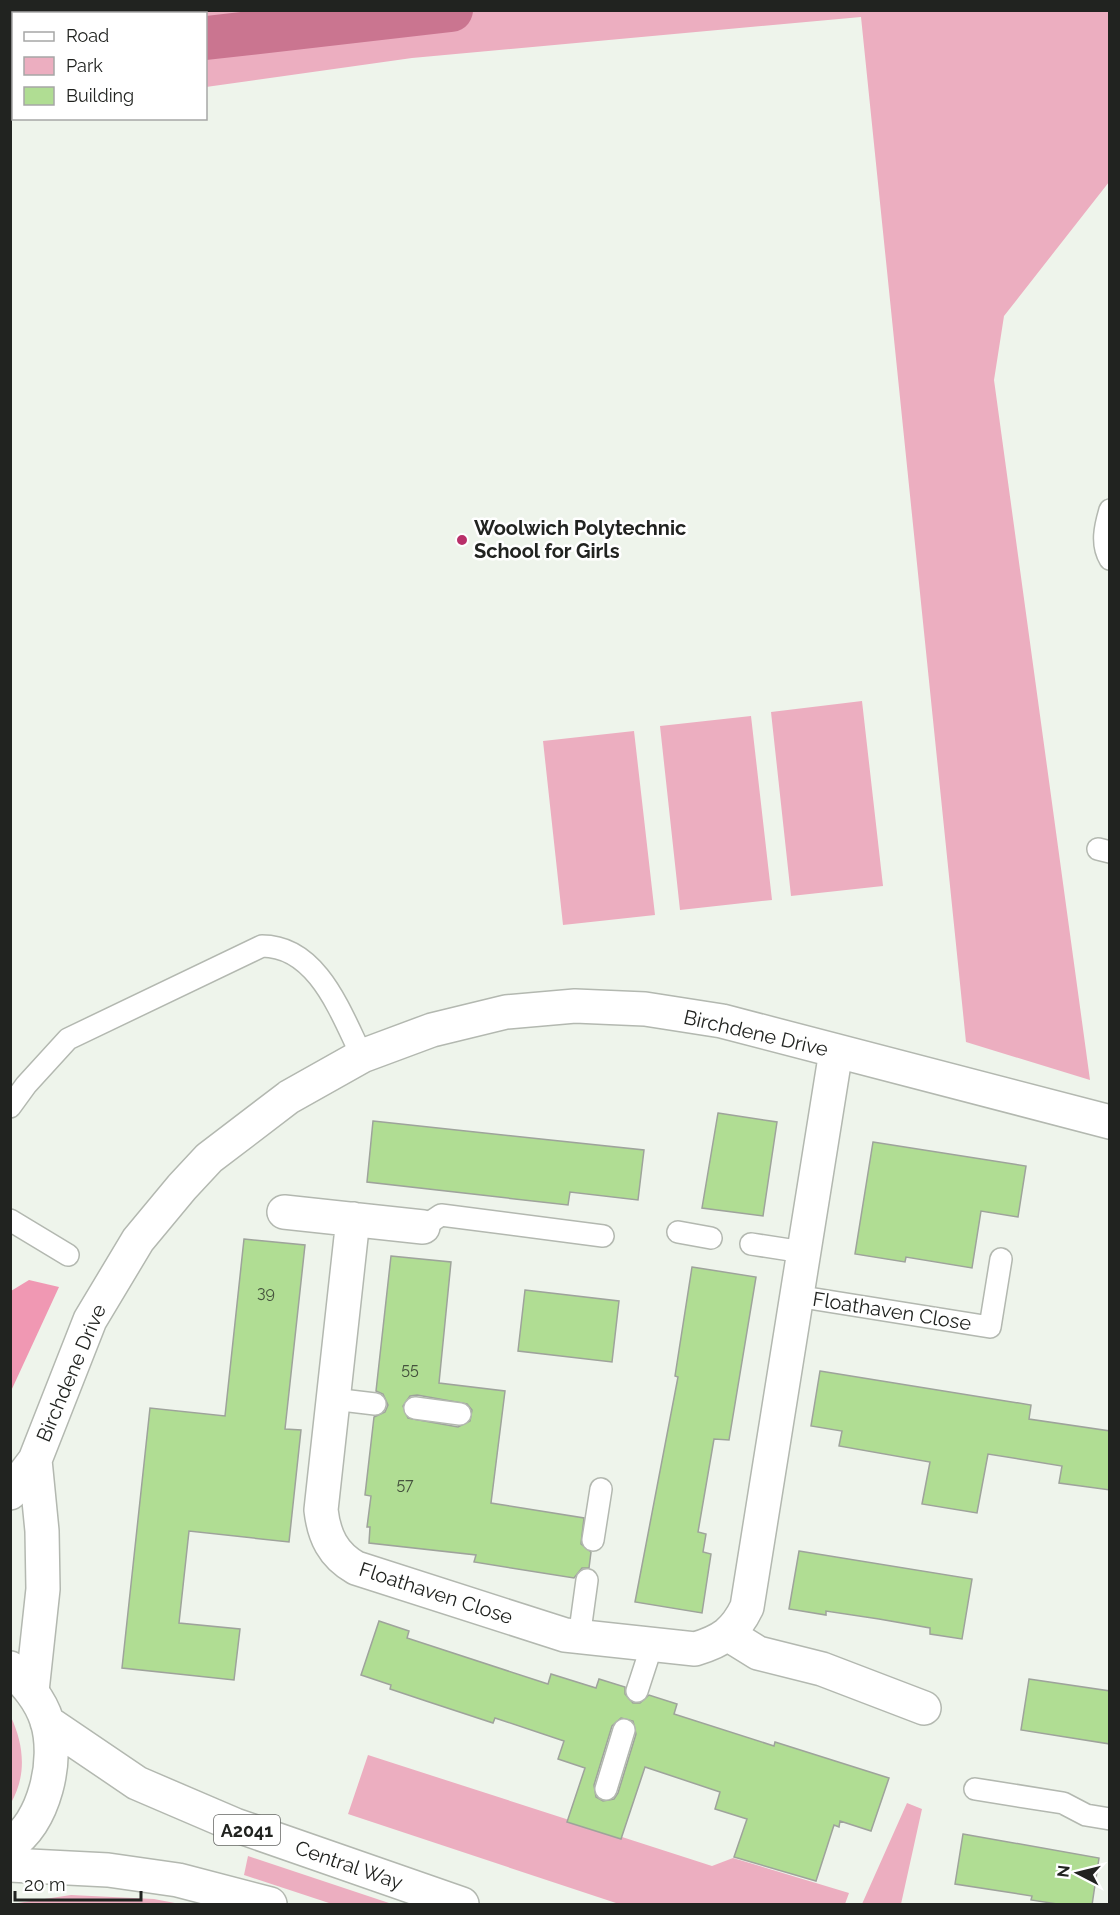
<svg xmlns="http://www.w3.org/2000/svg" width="1120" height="1915" font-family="Raleway,sans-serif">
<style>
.green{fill:#ecaec0}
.forest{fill:#f098b3}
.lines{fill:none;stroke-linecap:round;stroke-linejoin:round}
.canal{stroke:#ca7590;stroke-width:44}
.building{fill:#b0dd93;stroke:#9ea39b;stroke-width:1.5;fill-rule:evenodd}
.lane-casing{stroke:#b3b8b0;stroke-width:24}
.street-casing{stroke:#b3b8b0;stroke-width:36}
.primary-casing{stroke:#b3b8b0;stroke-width:36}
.lane{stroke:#fff;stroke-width:21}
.street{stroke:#fff;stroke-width:33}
.primary{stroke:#fff;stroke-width:33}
.poi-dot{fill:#b92f69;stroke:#fff;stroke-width:2}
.labels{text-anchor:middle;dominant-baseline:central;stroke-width:5;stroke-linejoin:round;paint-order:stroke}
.number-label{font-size:16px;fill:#45523d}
.shield{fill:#fff;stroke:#646563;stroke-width:1.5}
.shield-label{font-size:18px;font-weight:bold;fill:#212320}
.poi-label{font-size:20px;font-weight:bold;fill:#212320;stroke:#fff;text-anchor:start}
.street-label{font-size:20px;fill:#212320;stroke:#fff}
</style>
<rect width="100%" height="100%" fill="#eef4eb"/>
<path class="green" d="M 189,10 L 1109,11 L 1109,182 L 1004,316 L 994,380 L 1090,1080 L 966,1042 L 861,17 L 412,58 L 206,87 L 206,14 L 163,13 Z
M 862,701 L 883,886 L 791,896 L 771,712 Z
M 751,716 L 772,900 L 680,910 L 660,726 Z
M 634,731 L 655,915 L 563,925 L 543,741 Z
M 11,1717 C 24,1745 27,1775 11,1803 Z
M 368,1755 L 712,1866 L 733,1858 L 849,1893 L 845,1904 L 619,1904 L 348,1814 Z
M 907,1803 L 922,1809 L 901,1904 L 862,1904 Z
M 248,1856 L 392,1904 L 332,1904 L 244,1875 Z
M 71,1895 L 154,1899 L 180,1904 L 11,1904 Z"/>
<path class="forest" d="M 29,1280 L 59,1287 L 11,1391 L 11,1291 Z"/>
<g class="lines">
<path class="canal" d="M 206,38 L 451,10
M 10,59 L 14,59"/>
</g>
<path class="building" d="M 718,1113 L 777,1122 L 763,1216 L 702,1208 Z
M 373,1121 L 644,1150 L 638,1200 L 570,1192 L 568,1205 L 367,1182 Z
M 873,1142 L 1026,1166 L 1018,1217 L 981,1211 L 972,1268 L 906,1257 L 905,1262 L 855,1254 Z
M 244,1239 L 305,1245 L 285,1429 L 301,1430 L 289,1542 L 189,1531 L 179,1623 L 240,1629 L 234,1680 L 122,1668 L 150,1408 L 225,1416 Z
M 391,1256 L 451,1262 L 439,1383 L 505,1391 L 491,1503 L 584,1518 L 581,1544 L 591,1552 L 589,1568 L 582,1568 L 574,1578 L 474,1562 L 476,1555 L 369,1543 L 370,1527 L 367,1527 L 371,1496 L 365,1495 L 374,1417 L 385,1412 L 388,1405 L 383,1394 L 376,1391 ZM 417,1395 L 467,1404 L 472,1410 L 470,1421 L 458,1427 L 408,1418 L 403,1406 L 410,1396 Z
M 692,1267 L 756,1277 L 729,1440 L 714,1439 L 698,1532 L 706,1534 L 703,1552 L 711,1554 L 702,1613 L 635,1602 L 678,1377 L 675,1376 Z
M 525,1290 L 619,1301 L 612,1362 L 518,1351 Z
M 820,1371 L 1031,1405 L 1029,1419 L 1110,1431 L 1110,1490 L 1059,1483 L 1062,1466 L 988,1454 L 977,1513 L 922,1504 L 930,1462 L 839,1446 L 842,1431 L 811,1426 Z
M 799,1551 L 972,1579 L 962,1639 L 930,1634 L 930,1628 L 879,1619 L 826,1611 L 826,1615 L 789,1609 Z
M 379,1621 L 409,1631 L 407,1638 L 548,1684 L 551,1674 L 596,1688 L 599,1679 L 625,1687 L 625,1694 L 633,1703 L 640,1703 L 649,1695 L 677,1704 L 674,1714 L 774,1746 L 775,1742 L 889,1778 L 871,1831 L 840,1821 L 839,1827 L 834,1825 L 816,1881 L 734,1857 L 747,1819 L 715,1809 L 720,1792 L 645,1767 L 621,1839 L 567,1822 L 585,1768 L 558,1759 L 564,1741 L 495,1718 L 493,1723 L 426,1701 L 390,1689 L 391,1685 L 361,1675 ZM 621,1718 L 633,1721 L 636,1734 L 618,1793 L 614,1799 L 603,1801 L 596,1797 L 594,1785 L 612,1726 Z
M 1029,1679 L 1110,1691 L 1110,1744 L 1021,1730 Z
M 963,1834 L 1099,1858 L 1092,1905 L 1064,1905 L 1031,1900 L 1032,1896 L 955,1884 Z"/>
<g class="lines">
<g class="lane-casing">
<path id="lane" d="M 1110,510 C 1105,527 1101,544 1110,559
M 1098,849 L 1110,852
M 10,1107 L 26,1085 L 68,1039 L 262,946 C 318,946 341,1014 362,1056
M 10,1220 L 68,1255
M 423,1227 L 441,1215 L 603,1236
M 678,1232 L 711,1238
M 751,1244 L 803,1252
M 796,1296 L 990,1327 L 1001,1259
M 333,1399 L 375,1404
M 415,1408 L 460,1414
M 593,1540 L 601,1489
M 579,1638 L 587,1580
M 637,1691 L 652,1645
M 606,1789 L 624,1730
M 975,1789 L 1063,1803 L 1086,1815 L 1110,1819"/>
</g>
<g class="street-casing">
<path id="street" d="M 284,1212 L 423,1227
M 353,1219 L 321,1510 C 324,1536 333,1555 356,1568 L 565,1635 L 695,1649 C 722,1641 735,1632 747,1607 L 836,1051
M 10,1493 L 35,1460 L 90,1320 L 138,1240 L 182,1187 L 209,1158 L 289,1097 L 362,1056 L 432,1030 L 506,1012 L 575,1006 L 645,1009 L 722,1021 L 1110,1122
M 729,1635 L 758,1653 L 822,1669 L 924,1708
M 32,1691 L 43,1589 L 42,1531 L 35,1460"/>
</g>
<g class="primary-casing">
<path id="primary" d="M 10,1668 C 26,1684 40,1699 47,1721 C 59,1760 45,1821 10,1845
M 47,1722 L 137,1783 L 235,1825 L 462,1904
M 10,1865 L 108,1870 L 178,1880 L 270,1904"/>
</g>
<use href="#lane" class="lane"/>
<use href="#street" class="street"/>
<use href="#primary" class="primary"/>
</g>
<circle class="poi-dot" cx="462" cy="540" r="6"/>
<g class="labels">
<g class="number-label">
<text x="266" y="1292">39</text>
<text x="410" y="1369">55</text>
<text x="405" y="1484">57</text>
</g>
<rect class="shield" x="214" y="1815" width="66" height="30" rx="4.5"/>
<g class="shield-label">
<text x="247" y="1830">A2041</text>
</g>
<g class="poi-label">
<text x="474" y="528">Woolwich Polytechnic<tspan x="474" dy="23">School for Girls</tspan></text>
</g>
<g class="street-label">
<text transform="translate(756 1033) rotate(13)">Birchdene Drive</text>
<text transform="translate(892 1311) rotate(9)">Floathaven Close</text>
<text transform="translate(71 1373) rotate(-67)">Birchdene Drive</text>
<text transform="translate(436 1593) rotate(18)">Floathaven Close</text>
<text transform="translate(349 1865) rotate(19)">Central Way</text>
</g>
</g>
<rect width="1120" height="1915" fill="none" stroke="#212320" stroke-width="24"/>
<rect x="12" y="12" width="195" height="108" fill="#ffffff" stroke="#a6a7a6" stroke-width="1.5"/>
<rect x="24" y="32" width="30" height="9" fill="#ffffff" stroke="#a6a7a6" stroke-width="1.5"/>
<text x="66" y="42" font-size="18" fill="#212320">Road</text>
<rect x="24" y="57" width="30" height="18" fill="#ecaec0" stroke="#a6a7a6" stroke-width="1.5"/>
<text x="66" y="72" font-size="18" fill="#212320">Park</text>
<rect x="24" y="87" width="30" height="18" fill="#b0dd93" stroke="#a6a7a6" stroke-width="1.5"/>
<text x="66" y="102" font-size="18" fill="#212320">Building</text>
<g transform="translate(1078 1873) rotate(277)" stroke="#ffffff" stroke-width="4.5" paint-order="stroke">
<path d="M0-4.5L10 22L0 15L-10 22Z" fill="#212320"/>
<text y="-9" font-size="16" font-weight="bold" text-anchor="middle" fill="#212320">N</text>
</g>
<path d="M15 1891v9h126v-9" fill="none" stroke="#212320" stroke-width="3"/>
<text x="24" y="1891" font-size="18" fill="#212320" stroke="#ffffff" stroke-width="4.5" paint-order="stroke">20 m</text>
</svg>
